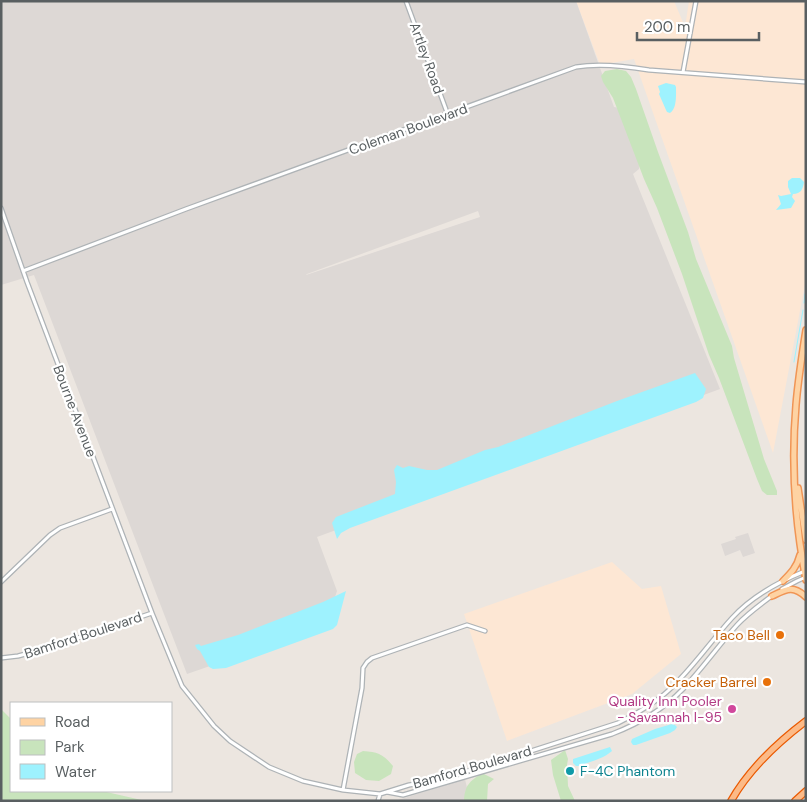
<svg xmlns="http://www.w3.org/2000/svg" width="807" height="802" font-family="'DM Sans',sans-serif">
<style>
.commercial{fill:#fde7d4}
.industrial{fill:#ddd8d5;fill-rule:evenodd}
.green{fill:#c8e4bc}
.water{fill:#9ef2fe}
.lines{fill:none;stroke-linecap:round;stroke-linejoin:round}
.stream{stroke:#9ef2fe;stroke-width:1}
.minor-casing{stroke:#aeb3b6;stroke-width:5.5}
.primary-casing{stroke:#f09555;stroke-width:8}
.motorway-casing{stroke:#ea5a02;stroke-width:8}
.minor{stroke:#fff;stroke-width:3}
.primary{stroke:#fed3a3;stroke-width:5}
.motorway{stroke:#fcba87;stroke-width:5.5}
.food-dot{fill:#e8710a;stroke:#fff;stroke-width:2}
.hotel-dot{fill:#d1479c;stroke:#fff;stroke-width:2}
.culture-dot{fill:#0f9aa8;stroke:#fff;stroke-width:2}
.labels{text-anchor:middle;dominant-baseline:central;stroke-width:4.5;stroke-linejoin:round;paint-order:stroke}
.street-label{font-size:14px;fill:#595f61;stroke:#fff}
.food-label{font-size:14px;fill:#c56008;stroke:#fff;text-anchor:end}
.hotel-label{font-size:14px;fill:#b23c85;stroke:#fff;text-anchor:end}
.culture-label{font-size:14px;fill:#0d838f;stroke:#fff;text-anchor:start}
</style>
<rect width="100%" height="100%" fill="#ece6e0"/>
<path class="commercial" d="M 576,1 L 674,1 L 685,27 L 689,1 L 806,1 L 806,279 L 773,453 L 634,59 L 600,65 Z
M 612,562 L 642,589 L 661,586 L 681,654 L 632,694 L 507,741 L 464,614 Z"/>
<path class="industrial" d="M 1,1 L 576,1 L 614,107 L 619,108 L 640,160 L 639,169 L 633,174 L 720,389 L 317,537 L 337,591 L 325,626 L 187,674 L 34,275 L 1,285 ZM 478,211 L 480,217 L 306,275 L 307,274 Z
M 748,533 L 755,553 L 743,557 L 740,550 L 725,556 L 721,544 L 736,539 L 735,537 Z
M 465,779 L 470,801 L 337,801 L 398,800 Z"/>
<path class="green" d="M 617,69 L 626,71 L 631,77 L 636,89 L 658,152 L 688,232 L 696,259 L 732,346 L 734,358 L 764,459 L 777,491 L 777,495 L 767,495 L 762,491 L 757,479 L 719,378 L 709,355 L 682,274 L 657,208 L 644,179 L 613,98 L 603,82 L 601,76 L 605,71 Z
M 1,709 L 11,719 L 11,791 L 102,791 L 146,801 L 1,801 Z
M 565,750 L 568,759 L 567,765 L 568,786 L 575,801 L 561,801 L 553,775 L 551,760 Z
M 363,751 C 378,752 383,754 393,766 L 391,774 L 379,781 L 366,780 L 355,773 L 354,762 L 357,754 Z
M 482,773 L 494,779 L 488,784 L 487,801 L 464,801 C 465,785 469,782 482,773 Z"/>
<path class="water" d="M 666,83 L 675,85 L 676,87 C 676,95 677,109 670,113 L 667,112 L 666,110 L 659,94 L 660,92 L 658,86 Z
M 792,178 L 800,178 L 804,182 C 803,189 801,194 793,194 L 792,197 L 795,201 L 791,208 L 776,210 L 781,204 L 778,195 L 781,196 L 791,194 L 788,187 L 788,181 Z
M 695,373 L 706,389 L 703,398 L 696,402 L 350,528 L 341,533 L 337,539 L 332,523 L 336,517 L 395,494 L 396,482 L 394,470 L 397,465 L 403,468 L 409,466 L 427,470 L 437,470 L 485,450 L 498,447 L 617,401 Z
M 346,591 L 337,625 L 333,629 L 226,668 L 213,669 L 209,667 L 200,651 L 197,649 L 195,645 L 199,644 L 201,646 L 238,635 L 323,602 Z
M 672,724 L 675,725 L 677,727 L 675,730 L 670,733 L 636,745 L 633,745 L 631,742 L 632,739 L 655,729 Z
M 610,747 L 612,751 C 603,759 589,762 579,766 L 576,766 L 573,763 L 573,759 Z"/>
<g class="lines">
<path class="stream" d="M 804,303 L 805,294
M 794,362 L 803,310"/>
<g class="minor-casing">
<path id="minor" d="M 406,1 L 448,115
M 683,72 L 696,1
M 1,208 L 27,282 L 152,613
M 23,271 L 186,209 L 576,67 C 600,63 625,66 649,70 L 806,82
M 1,582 L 50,535 L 60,528 L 112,509
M 782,589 L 797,581 L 806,577
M 1,658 L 18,656 L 48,648 L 152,613 L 182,686 L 214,726 L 230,741 L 269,767 L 303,781 L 343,790 L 380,794 L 409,785 L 434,781 L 481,767 L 618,723 C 636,714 654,704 669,690 C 692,669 710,642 732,618 C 751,597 778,582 805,571
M 343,790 L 362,688 L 363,668 L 367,662 L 372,658 L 467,625 L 485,631
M 387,792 L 403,795 L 612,734 C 638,724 663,710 683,689 C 702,669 718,646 737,625 C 747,614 761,604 773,595
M 378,801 L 380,794"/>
</g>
<g class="primary-casing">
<path id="primary" d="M 806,330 C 802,355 798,380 796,405 C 791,463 795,523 806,580
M 798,488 L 806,540
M 783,581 C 791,573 797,567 800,555
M 772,596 C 787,589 793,585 806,597"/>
</g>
<g class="motorway-casing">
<path id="motorway" d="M 731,801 C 749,769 777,743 806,721
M 795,801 L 806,791"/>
</g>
<use href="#minor" class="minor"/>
<use href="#primary" class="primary"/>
<use href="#motorway" class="motorway"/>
</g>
<g class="food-dot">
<circle cx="780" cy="635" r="5"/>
<circle cx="767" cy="682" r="5"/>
</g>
<circle class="hotel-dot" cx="732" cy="709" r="5"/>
<circle class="culture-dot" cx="570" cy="771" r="5"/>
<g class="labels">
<g class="street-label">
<text transform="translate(427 58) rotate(70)">Artley Road</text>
<text transform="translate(408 129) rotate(-20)">Coleman Boulevard</text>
<text transform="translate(75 411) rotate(69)">Bourne Avenue</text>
<text transform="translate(83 635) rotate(-18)">Bamford Boulevard</text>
<text transform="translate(472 767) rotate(-16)">Bamford Boulevard</text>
</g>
<g class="food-label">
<text x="770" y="635">Taco Bell</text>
<text x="757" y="682">Cracker Barrel</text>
</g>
<g class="hotel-label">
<text x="722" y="701">Quality Inn Pooler<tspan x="722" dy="16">- Savannah I-95</tspan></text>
</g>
<g class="culture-label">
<text x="580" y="771">F-4C Phantom</text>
</g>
</g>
<rect width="807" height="802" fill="none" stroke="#595f61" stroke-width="5"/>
<rect x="10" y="702" width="162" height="90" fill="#ffffff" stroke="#bdbfc0"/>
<rect x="20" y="718" width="25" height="8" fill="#fed3a3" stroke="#bdbfc0"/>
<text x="55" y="727" font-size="15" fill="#595f61">Road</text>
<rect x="20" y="740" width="25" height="15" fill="#c8e4bc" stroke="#bdbfc0"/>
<text x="55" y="752" font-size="15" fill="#595f61">Park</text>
<rect x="20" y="764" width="25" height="15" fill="#9ef2fe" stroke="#bdbfc0"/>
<text x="55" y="777" font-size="15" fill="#595f61">Water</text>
<path d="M637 32v8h122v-8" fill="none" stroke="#595f61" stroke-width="2.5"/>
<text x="644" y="32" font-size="15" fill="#595f61" stroke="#ffffff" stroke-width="4" paint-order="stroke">200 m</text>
</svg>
